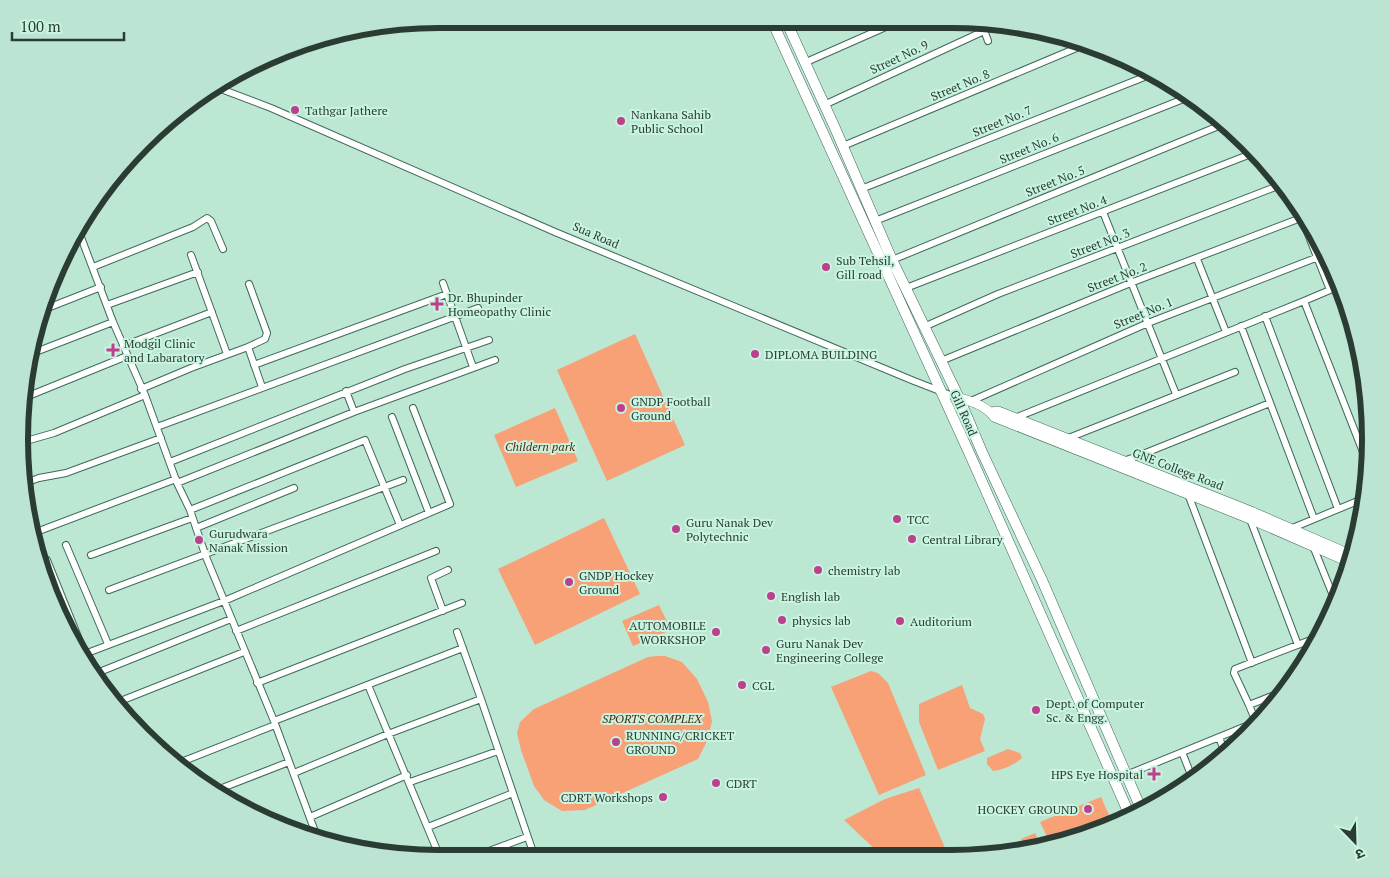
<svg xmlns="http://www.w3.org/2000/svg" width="1390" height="877" font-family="'PT Serif','Noto Sans Devanagari',serif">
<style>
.green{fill:#f8a076}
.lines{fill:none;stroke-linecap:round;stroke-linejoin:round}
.street-casing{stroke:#416958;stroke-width:8}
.secondary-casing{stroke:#416958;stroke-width:10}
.primary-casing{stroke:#416958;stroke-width:11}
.street{stroke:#fff;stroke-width:6}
.secondary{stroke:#fff;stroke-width:9}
.primary{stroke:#fff;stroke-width:10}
.poi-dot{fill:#bd408f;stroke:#c8f4e0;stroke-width:2}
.labels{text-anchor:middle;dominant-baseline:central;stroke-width:4;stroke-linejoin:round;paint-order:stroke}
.street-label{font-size:12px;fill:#2b3c34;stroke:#c8f4e0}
.poi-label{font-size:12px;fill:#2b3c34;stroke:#c8f4e0;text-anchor:start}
.park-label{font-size:12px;font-style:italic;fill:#552810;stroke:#c8f4e0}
.rim{fill:none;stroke:#2b3c34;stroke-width:6}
</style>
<rect width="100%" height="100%" fill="#bbe7d3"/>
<path class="green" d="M 635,334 L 685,445 L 607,481 L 557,370 Z
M 555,408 L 578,461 L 516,487 L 494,435 Z
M 604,518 L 640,594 L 535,645 L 498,569 Z
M 659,605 L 671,630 L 633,646 L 622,621 Z
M 657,656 L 665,656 L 682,662 L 697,679 L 708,702 L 712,721 L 708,739 L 698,759 L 585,810 L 562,811 L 544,800 L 534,786 L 521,750 L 517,733 L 520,722 L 534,709 L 648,657 Z
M 871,671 L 878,673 L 888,683 L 926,775 L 879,795 L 831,687 Z
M 962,685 L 970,708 L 983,714 L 985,719 L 980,739 L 985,751 L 938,770 L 919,722 L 919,704 Z
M 1008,749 L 1020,753 L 1022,758 C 1014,765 1003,770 993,771 L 987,764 L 987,758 Z
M 919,788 L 949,857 L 883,857 L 844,820 L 885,799 Z
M 1101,797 L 1113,824 L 1086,836 L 1050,843 L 1040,822 Z
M 1035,833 L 1041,845 L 1025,848 L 1021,839 Z"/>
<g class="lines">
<g class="street-casing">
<path id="street" d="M 981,22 L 988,41
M 804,63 L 897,22
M 213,86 L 271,108 L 555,232 L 914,381 L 958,398
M 824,105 L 984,31
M 843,146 L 1086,44
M 861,189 L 1152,74
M 1295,201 L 1330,290 L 1304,301 L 1370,470
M 1103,212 L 1176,394
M 875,221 L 1191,96
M 79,232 L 113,322 L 145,395 L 177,483 L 190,510 L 206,557 L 274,721 L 317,837
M 191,255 L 227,354
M 1197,259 L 1226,332
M 892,260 L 1226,123
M 93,267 L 193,227 L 207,218 L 211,221 L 223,249
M 443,283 L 473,367
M 906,288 L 1256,152
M 1330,290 L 1341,286
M 107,305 L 198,272
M 40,311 L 101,287
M 1265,316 L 1338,509
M 926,326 L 998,294 L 1283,184
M 1241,326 L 1314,519
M 123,346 L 212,312
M 248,347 L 265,339 L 267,333 L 249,284
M 33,353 L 113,322
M 941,361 L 1133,282 L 1306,216
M 254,365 L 447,294
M 141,389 L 191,368 L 248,347 L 262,387
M 346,391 L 354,412
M 26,397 L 127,356
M 971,401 L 1148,323 L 1326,254
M 392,417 L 429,513
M 1015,418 L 1304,301
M 157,427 L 478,308
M 1066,439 L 1235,372
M 19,443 L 54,433 L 145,395
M 1123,461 L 1138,456 L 1270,403
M 170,462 L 405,369 L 489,340
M 25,483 L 39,478 L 66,473 L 161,438
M 177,483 L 354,412 L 495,360
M 1188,494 L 1252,663
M 190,510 L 365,440 L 400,525
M 1250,519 L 1298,645
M 196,528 L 294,488
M 1290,529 L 1365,498
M 31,534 L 176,479
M 66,545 L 108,644
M 1313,546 L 1336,603
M 91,555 L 192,518
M 47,560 L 85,654
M 109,590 L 403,480
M 443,611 L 431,578 L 448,570
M 236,631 L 436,551
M 82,655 L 224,601 L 450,504 L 413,408
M 92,675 L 231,619
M 257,683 L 462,603
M 368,685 L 439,855
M 481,699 L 534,855
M 118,702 L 244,652
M 1249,705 L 1234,673 L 1235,669 L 1321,636
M 274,721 L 463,648
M 1256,722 L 1249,705 L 1287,690
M 1219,737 L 1226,756
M 1182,752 L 1193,780
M 176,764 L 275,725
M 294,773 L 388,734 L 481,699 L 457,632
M 1126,775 L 1256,722 L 1257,723
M 410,782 L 498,751
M 217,790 L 289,762
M 310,817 L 407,775
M 428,827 L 513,793
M 478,855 L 527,837"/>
</g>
<g class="secondary-casing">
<path id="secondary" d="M 959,398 C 972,401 987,407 994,417 L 1250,519 L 1351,563
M 991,412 L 998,411 L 1253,512 L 1354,556"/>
</g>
<g class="primary-casing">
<path id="primary" d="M 772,21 L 971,457 L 1130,816
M 786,21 L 835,128 L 892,260 L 959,398 L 982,452 L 1042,580 L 1142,811"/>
</g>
<use href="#street" class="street"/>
<use href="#secondary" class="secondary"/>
<use href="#primary" class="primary"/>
</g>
<g class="poi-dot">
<circle cx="295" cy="110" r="5"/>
<circle cx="621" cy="121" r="5"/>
<circle cx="826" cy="267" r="5"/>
<path d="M434.5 296.5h5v5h5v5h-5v5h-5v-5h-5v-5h5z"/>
<path d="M110.5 342.5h5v5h5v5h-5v5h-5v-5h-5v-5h5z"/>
<circle cx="755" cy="354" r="5"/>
<circle cx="621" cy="408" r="5"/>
<circle cx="897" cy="519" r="5"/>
<circle cx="676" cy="529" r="5"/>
<circle cx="912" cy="539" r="5"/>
<circle cx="199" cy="540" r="5"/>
<circle cx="818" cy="570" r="5"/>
<circle cx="569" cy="582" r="5"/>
<circle cx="771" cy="596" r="5"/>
<circle cx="782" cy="620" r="5"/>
<circle cx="900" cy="621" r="5"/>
<circle cx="716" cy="632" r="5"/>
<circle cx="766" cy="650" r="5"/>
<circle cx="742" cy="685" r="5"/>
<circle cx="1036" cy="710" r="5"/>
<circle cx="616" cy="742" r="5"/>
<path d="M1151.5 766.5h5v5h5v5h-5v5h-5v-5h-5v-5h5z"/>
<circle cx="716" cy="783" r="5"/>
<circle cx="663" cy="797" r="5"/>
<circle cx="1088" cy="809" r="5"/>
</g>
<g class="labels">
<g class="street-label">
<text transform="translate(899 57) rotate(-25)">Street No. 9</text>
<text transform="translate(960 85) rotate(-23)">Street No. 8</text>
<text transform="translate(1002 121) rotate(-22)">Street No. 7</text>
<text transform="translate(1029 148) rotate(-22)">Street No. 6</text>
<text transform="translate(1055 181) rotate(-22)">Street No. 5</text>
<text transform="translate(1077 210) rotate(-21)">Street No. 4</text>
<text transform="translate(596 235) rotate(23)">Sua Road</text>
<text transform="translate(1100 243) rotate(-21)">Street No. 3</text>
<text transform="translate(1117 277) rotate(-21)">Street No. 2</text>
<text transform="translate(1143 313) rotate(-23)">Street No. 1</text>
<text transform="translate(964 413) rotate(66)">Gill Road</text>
<text transform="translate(1178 469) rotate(21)">GNE College Road</text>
</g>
<g class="poi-label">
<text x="305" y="110">Tathgar Jathere</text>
<text x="631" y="114">Nankana Sahib<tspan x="631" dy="14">Public School</tspan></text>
<text x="836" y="260">Sub Tehsil,<tspan x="836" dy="14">Gill road</tspan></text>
<text x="448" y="297">Dr. Bhupinder<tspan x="448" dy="14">Homeopathy Clinic</tspan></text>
<text x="124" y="343">Modgil Clinic<tspan x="124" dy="14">and Labaratory</tspan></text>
<text x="765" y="354">DIPLOMA BUILDING</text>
<text x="631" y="401">GNDP Football<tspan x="631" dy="14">Ground</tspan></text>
<text x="907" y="519">TCC</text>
<text x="686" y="522">Guru Nanak Dev<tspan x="686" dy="14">Polytechnic</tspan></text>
<text x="209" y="533">Gurudwara<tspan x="209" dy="14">Nanak Mission</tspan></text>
<text x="922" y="539">Central Library</text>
<text x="828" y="570">chemistry lab</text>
<text x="579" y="575">GNDP Hockey<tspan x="579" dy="14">Ground</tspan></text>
<text x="781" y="596">English lab</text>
<text x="792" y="620">physics lab</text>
<text x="910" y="621">Auditorium</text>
<text x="706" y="625" text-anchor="end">AUTOMOBILE<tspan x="706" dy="14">WORKSHOP</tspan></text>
<text x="776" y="643">Guru Nanak Dev<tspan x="776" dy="14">Engineering College</tspan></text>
<text x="752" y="685">CGL</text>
<text x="1046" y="703">Dept. of Computer<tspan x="1046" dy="14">Sc. &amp; Engg.</tspan></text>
<text x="626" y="735">RUNNING/CRICKET<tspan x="626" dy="14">GROUND</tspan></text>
<text x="1143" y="774" text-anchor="end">HPS Eye Hospital</text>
<text x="726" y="783">CDRT</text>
<text x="653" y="797" text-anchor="end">CDRT Workshops</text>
<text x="1078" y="809" text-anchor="end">HOCKEY GROUND</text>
</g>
<g class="park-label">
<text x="540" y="446">Childern park</text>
<text x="652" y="718">SPORTS COMPLEX</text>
</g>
</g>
<path d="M0 0H1390V877H0ZM439 28H951A411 411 0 0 1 1362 439V439A411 411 0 0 1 951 850H439A411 411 0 0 1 28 439V439A411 411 0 0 1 439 28Z" fill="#bbe5d2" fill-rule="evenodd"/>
<path class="rim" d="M439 28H951A411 411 0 0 1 1362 439V439A411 411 0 0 1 951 850H439A411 411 0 0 1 28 439V439A411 411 0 0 1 439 28Z"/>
<g transform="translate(1355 842) rotate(157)" stroke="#c8f4e0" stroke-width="4" paint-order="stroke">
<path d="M0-4L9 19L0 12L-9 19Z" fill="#2b3c34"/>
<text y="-8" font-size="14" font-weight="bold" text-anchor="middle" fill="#2b3c34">उ</text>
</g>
<path d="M12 32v8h112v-8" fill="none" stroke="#2b3c34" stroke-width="2.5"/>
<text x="20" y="32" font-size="15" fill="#2b3c34" stroke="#c8f4e0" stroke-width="4" paint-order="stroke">100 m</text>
</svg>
